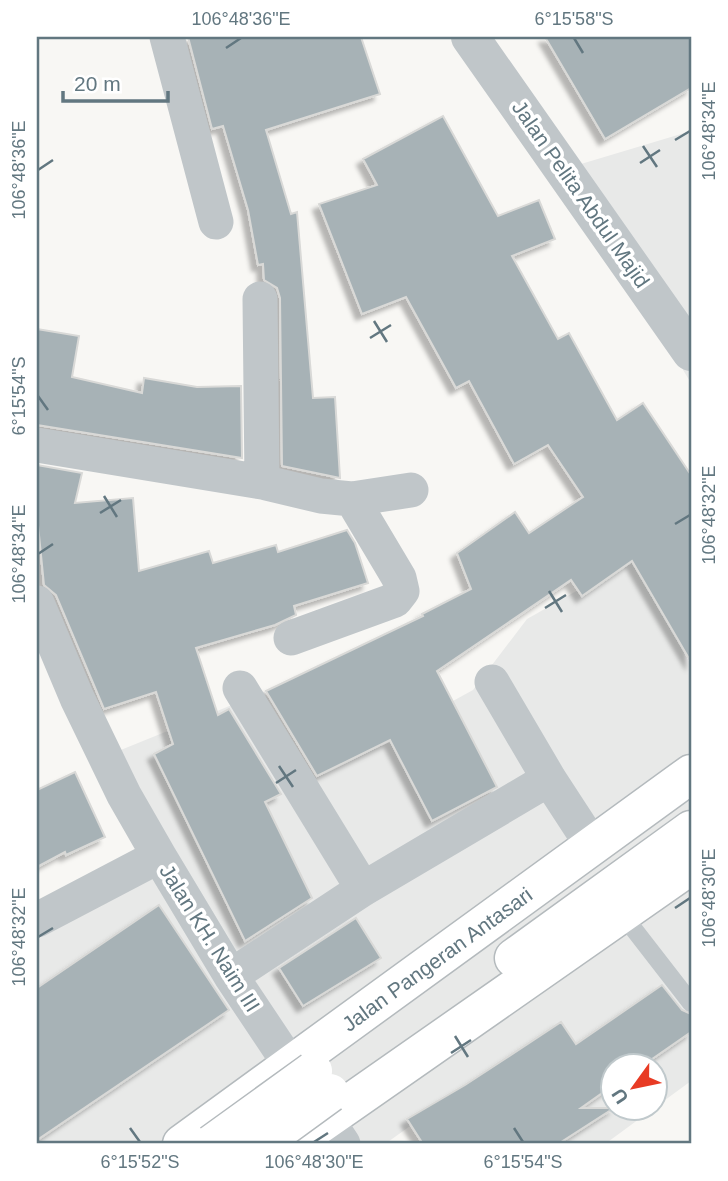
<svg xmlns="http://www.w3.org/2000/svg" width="728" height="1181" font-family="Helvetica,sans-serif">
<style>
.built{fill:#e8e9e8;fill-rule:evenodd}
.building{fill:#a7b2b6;stroke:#d9d9d7;stroke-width:2;filter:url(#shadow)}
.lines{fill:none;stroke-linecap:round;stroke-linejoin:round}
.primary-casing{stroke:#b4babd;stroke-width:41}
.service{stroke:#c0c6c9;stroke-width:18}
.minor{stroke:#c0c6c9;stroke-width:35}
.tertiary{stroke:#c0c6c9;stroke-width:38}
.primary{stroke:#fff;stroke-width:38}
.primary-bridge-casing{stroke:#b4babd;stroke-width:41;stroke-linecap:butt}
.primary-bridge{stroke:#fff;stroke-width:38}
.ticks{fill:none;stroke:#627780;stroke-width:2.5}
.labels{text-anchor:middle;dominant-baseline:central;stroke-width:7;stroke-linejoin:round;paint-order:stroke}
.street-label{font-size:21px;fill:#627780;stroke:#fff}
.neatline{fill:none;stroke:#627780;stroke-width:2.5}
.ticks-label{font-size:18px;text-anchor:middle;fill:#627780}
</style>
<defs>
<filter id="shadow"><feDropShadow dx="-6" dy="6" stdDeviation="2" flood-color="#0004"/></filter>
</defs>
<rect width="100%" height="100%" fill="#f8f7f4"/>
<path class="built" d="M 691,131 L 691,383 L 561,170 Z
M 691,526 L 691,1081 L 605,1144 L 560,1144 L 501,1061 L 385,1144 L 37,1144 L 37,931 L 151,873 L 96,760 L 264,692 L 309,780 L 473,690 L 527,619 ZM 612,1066 L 654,1066 L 654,1108 L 612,1108 Z"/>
<path class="building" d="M 188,37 L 361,37 L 380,94 L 266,130 L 291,214 L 297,212 L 313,398 L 335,397 L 340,478 L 282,466 L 280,298 L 277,288 L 264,280 L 263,264 L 258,265 L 248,210 L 223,126 L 212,129 Z
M 545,37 L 691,37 L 691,88 L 605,139 Z
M 443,116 L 498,216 L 539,200 L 555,239 L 512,256 L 558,339 L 569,333 L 617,420 L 643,403 L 691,475 L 691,662 L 632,561 L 582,596 L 571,580 L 437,671 L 497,787 L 432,821 L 390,740 L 317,776 L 266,691 L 423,616 L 422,614 L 471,589 L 457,553 L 515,512 L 529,533 L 583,497 L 548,445 L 514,464 L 469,381 L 456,388 L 406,297 L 362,314 L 319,204 L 377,185 L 363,159 Z
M 37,329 L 79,336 L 72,377 L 142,393 L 144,378 L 197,387 L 241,386 L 242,458 L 37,425 Z
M 37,465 L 82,473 L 75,503 L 133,498 L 139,571 L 209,551 L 213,563 L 276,545 L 278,552 L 347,530 L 355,543 L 368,583 L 294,606 L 296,615 L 275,625 L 196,648 L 218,715 L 229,709 L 281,794 L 265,802 L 312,898 L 245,941 L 154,754 L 173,744 L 156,692 L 104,709 L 56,595 L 44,585 L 37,515 Z
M 75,772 L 105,837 L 66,855 L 65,852 L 37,867 L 37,790 Z
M 159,905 L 229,1010 L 37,1140 L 37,988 Z
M 356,918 L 381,958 L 303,1006 L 279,968 Z
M 662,985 L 682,1010 L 691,1014 L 691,1032 L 642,1066 L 612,1066 L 612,1086 L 581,1108 L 614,1108 L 558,1144 L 423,1144 L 407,1119 L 465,1085 L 561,1022 L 576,1044 Z"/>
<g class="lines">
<g class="primary-casing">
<g id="primary">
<path d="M 514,958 L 691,830"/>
<path d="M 300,1138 L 691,865"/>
<path id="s1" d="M 182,1144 L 691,774"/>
</g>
</g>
<path class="service" d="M 622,914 L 691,1003"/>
<path class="minor" d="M 167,37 L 216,222
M 260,299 L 262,482
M 37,445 L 262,482 L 321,496 L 352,499 L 411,490
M 37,603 L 77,698 L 124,795 L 159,856 L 231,976 L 343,1144
M 291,638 L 395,600 L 402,591 L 399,578 L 352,499
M 492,682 L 549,779 L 592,845
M 240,688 L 363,889
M 37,920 L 159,856
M 231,976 L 363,889 L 549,779"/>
<path class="tertiary" d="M 470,37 L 691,352"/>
<use href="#primary" class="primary"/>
<g class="primary-bridge-casing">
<path id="primary-bridge" d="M 212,1144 L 313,1071
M 260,1144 L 330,1093"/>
</g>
<use href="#primary-bridge" class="primary-bridge"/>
</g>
<path class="ticks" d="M 574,38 L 583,53M 226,48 L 241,38M 675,140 L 690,131M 643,146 L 657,167M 640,163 L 660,150M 38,170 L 53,160M 374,321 L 387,342M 370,338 L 391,325M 38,396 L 48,410M 104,496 L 117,517M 100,513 L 121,500M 675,524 L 690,515M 38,554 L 53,544M 549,591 L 562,612M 545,608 L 566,595M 279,766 L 293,787M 276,783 L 296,770M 675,908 L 690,898M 38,937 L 53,928M 455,1036 L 468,1057M 451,1053 L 471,1040M 130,1128 L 140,1142M 514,1128 L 523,1142M 314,1142 L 328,1133"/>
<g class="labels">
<g class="street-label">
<text transform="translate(581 194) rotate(55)">Jalan Pelita Abdul Majid</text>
<text transform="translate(210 938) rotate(58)">Jalan KH. Naim III</text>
<text stroke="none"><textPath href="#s1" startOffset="315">Jalan Pangeran Antasari</textPath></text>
</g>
</g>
<rect width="728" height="1181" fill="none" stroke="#ffffff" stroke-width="77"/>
<g transform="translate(634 1087) rotate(237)"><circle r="33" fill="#ffffff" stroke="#c0c9cc" stroke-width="2"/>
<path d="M0-5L12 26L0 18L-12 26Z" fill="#e83b24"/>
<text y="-10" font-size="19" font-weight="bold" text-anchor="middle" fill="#627780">U</text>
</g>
<path d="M63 91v10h105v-10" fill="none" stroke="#627780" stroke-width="3.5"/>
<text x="74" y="91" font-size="21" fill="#627780" stroke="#ffffff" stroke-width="5" paint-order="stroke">20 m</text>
<rect x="38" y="38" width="652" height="1104" class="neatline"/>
<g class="ticks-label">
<text x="241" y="25">106°48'36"E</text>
<text x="574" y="25">6°15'58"S</text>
<text transform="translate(709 131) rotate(-90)" y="6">106°48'34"E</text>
<text transform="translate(19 170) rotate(-90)" y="6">106°48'36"E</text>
<text transform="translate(19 396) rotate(-90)" y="6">6°15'54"S</text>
<text transform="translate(709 515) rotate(-90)" y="6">106°48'32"E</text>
<text transform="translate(19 554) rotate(-90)" y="6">106°48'34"E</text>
<text transform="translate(709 898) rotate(-90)" y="6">106°48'30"E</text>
<text transform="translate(19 937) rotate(-90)" y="6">106°48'32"E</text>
<text x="140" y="1168">6°15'52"S</text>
<text x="314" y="1168">106°48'30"E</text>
<text x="523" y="1168">6°15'54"S</text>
</g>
</svg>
